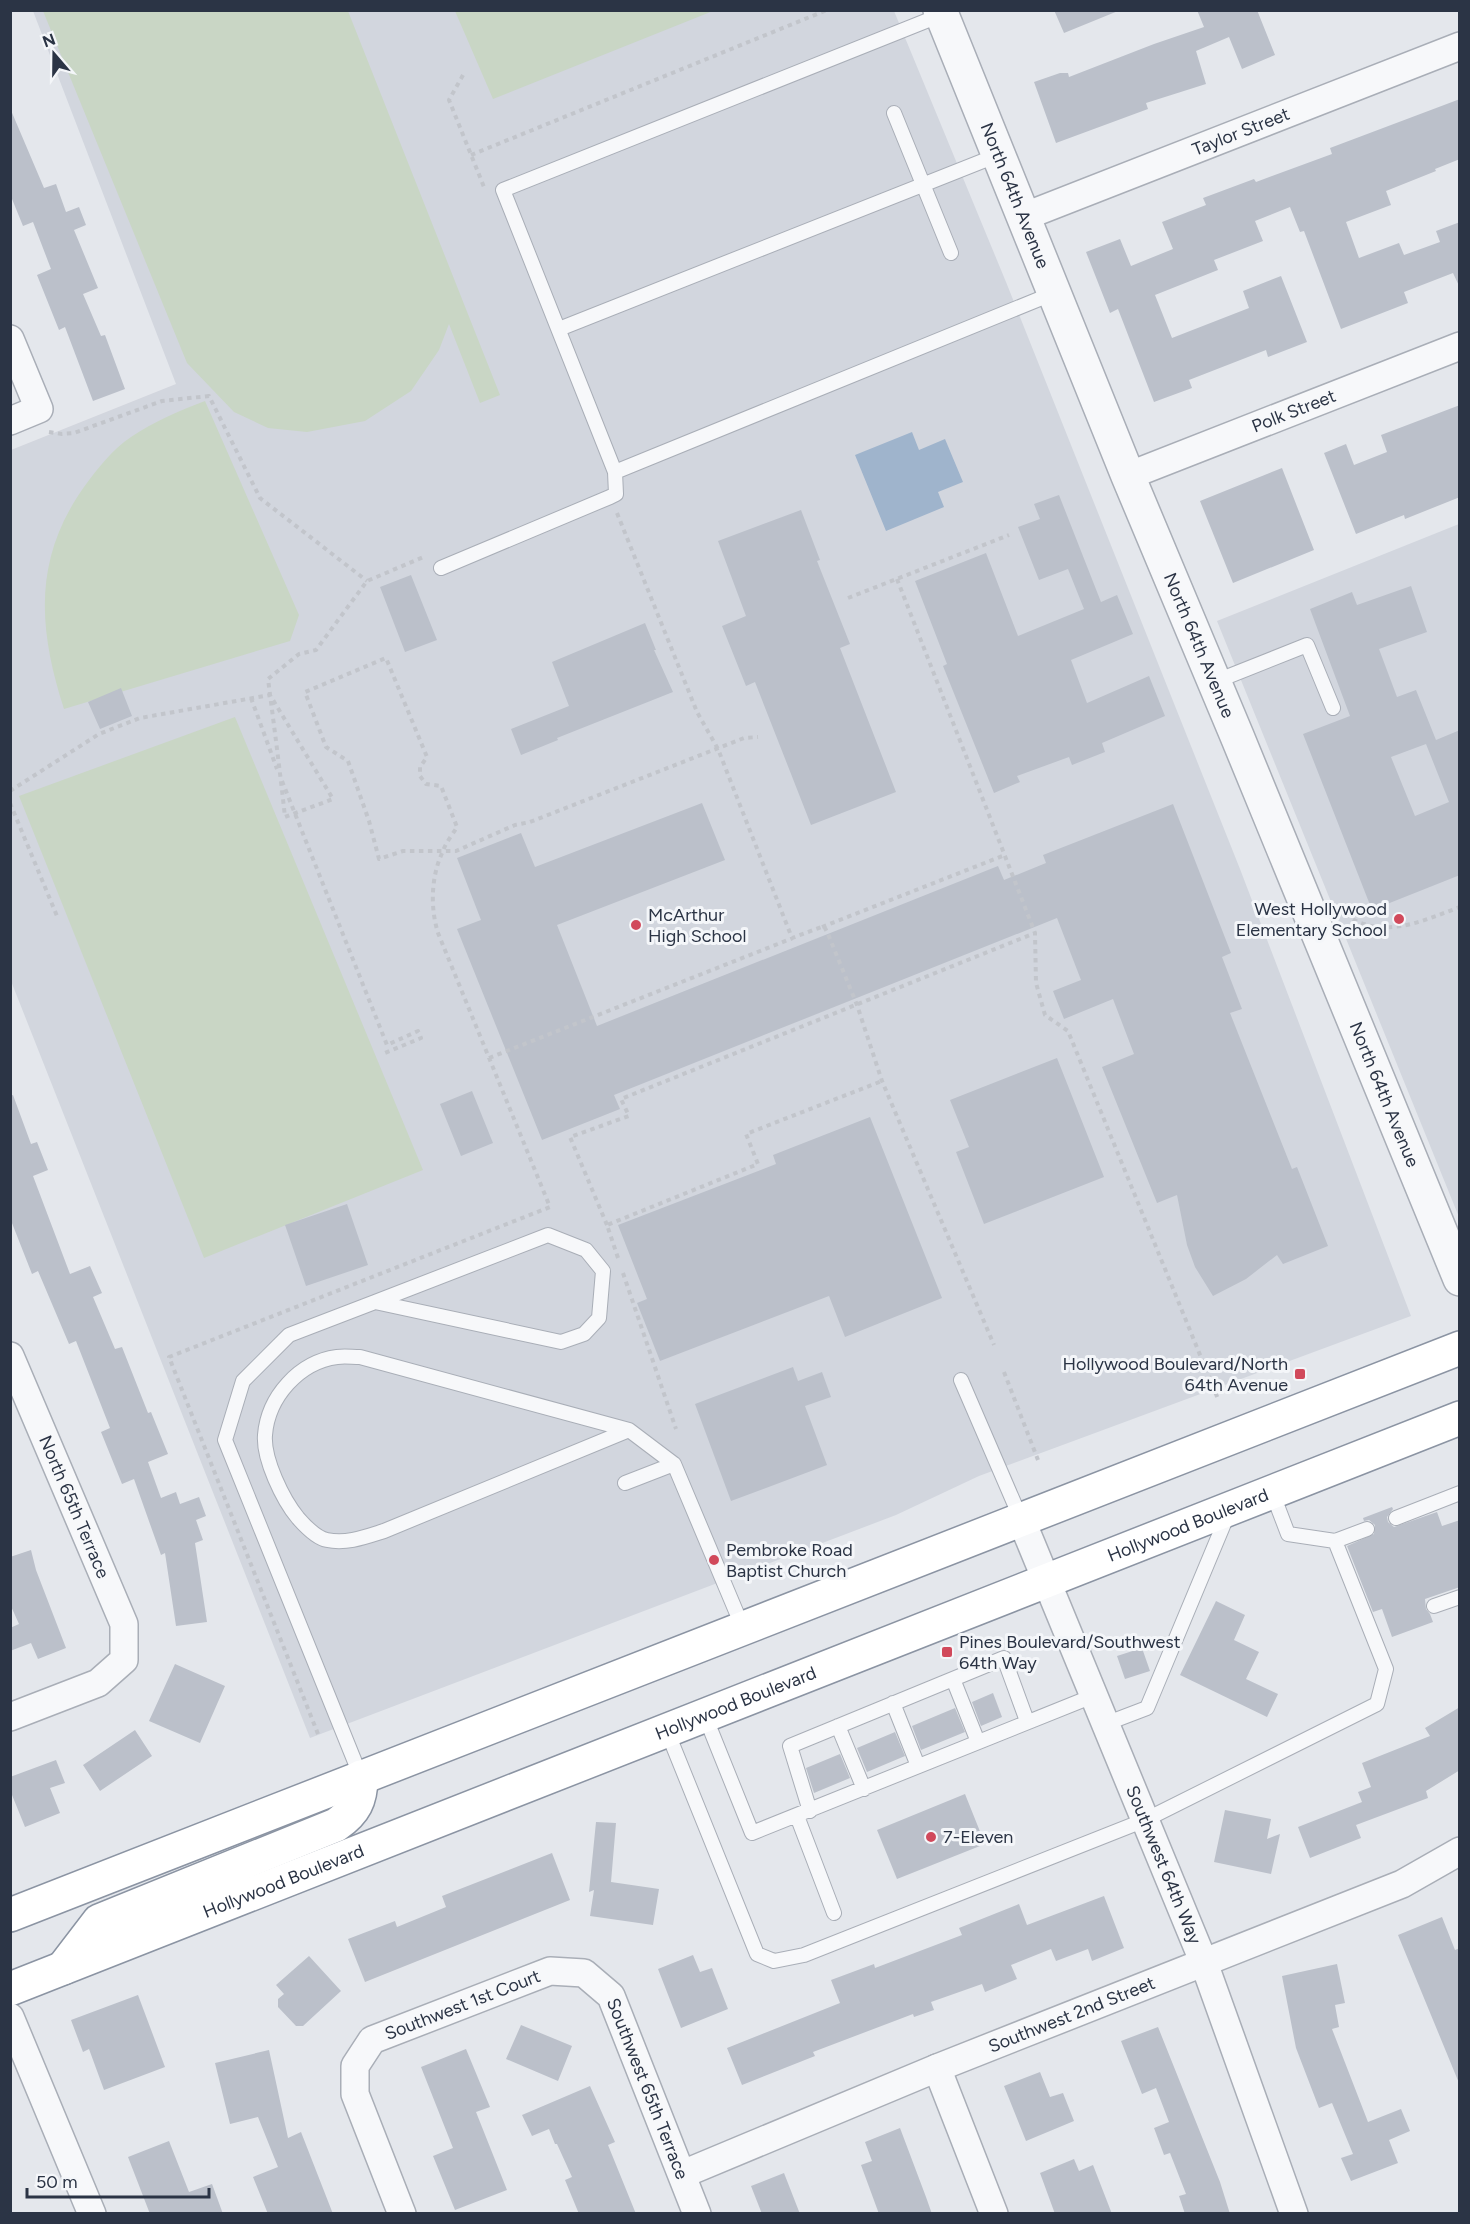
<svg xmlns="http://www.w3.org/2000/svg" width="1470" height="2224" font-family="Figtree,sans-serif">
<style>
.built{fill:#d2d6de}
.green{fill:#c9d6c5}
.water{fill:#9fb4cc}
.building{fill:#bbc0ca;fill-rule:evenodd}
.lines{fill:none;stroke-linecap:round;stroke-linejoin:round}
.service-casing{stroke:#a9aeb7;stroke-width:16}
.minor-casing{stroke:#a9aeb7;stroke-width:30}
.tertiary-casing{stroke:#a9aeb7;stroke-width:36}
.trunk-casing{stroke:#8b94a3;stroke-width:36}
.path{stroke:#c2c5cb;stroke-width:4;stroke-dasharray:4.5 4.5;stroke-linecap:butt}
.service{stroke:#f7f8fa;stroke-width:14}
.minor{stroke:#f7f8fa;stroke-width:27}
.tertiary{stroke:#f7f8fa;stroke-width:33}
.trunk{stroke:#fff;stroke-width:33}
.poi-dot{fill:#d1495b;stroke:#f4f6f9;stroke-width:2}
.labels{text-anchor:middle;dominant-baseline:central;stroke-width:6;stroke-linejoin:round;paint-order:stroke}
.street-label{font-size:18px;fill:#2b3445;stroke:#f4f6f9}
.poi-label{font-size:18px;fill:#2b3445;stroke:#f4f6f9;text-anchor:start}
</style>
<rect width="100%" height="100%" fill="#e4e7ec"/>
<path class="built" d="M 33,11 L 894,11 L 1006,282 L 1240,869 L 1411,1316 L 979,1476 L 896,1515 L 310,1738 L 11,981 L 11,450 L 176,384 Z
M 1459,524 L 1459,1217 L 1217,621 Z"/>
<path class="green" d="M 43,11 L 348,11 L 500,395 L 480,403 L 449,324 L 439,350 L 411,391 L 365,421 L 307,432 L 268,428 L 234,412 L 187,363 Z
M 455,11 L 713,11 L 493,99 Z
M 205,401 L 299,615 L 290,641 L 64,709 C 38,628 33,559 84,487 C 97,469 113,449 131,437 C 155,421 179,411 205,401 Z
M 235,717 L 423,1170 L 204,1258 L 19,796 Z"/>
<path class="water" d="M 912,432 L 919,450 L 945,439 L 963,482 L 938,492 L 944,507 L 886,531 L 855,455 Z"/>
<path class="building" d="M 1054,10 L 1118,10 L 1118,11 L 1064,33 Z
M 1197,10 L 1257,10 L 1275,55 L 1242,69 L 1229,37 L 1196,51 L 1206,84 L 1146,103 L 1148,109 L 1056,143 L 1034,82 L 1060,73 L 1068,73 L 1069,77 L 1154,44 L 1204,27 Z
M 1460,99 L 1460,159 L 1435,169 L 1436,171 L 1386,191 L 1391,205 L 1346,222 L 1359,258 L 1399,243 L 1404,255 L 1440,242 L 1436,231 L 1460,222 L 1460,288 L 1453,273 L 1404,292 L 1408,303 L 1341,329 L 1304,231 L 1300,232 L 1290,207 L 1255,221 L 1263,241 L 1214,260 L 1218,270 L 1155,295 L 1172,338 L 1249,308 L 1243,291 L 1281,276 L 1307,342 L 1268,357 L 1266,350 L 1189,380 L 1192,388 L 1154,402 L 1118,309 L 1110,313 L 1086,252 L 1120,239 L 1131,266 L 1173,249 L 1162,222 L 1206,205 L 1203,198 L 1254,179 L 1256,182 L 1332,154 L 1330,148 Z
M 10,108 L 44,188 L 56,184 L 66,212 L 79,207 L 86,225 L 74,230 L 98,288 L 83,294 L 101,336 L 105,335 L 125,389 L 93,401 L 65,327 L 59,330 L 37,275 L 51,269 L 33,222 L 23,226 L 10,194 Z
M 1460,405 L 1460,497 L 1405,519 L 1404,515 L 1356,534 L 1324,453 L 1346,444 L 1354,465 L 1387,452 L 1381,435 Z
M 1282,468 L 1314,550 L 1233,583 L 1200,501 Z
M 1059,495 L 1101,602 L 1117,595 L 1133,634 L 1071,660 L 1087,703 L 1149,676 L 1165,716 L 1102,743 L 1105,752 L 1072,765 L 1069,757 L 1017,776 L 1020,782 L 994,793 L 943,666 L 947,664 L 915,581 L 986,553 L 1018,636 L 1084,609 L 1068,569 L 1039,580 L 1018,527 L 1040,519 L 1034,504 Z
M 801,510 L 820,560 L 817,561 L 850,644 L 840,648 L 896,792 L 811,825 L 755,682 L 746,686 L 722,626 L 746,616 L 718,541 Z
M 411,575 L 437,640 L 405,652 L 380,587 Z
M 1411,586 L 1427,632 L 1379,649 L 1397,697 L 1416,690 L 1436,740 L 1460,730 L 1460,875 L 1372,910 L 1303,734 L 1350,716 L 1310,609 L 1352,592 L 1357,605 ZM 1426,744 L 1449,802 L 1415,816 L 1391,757 Z
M 645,623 L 656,650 L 654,650 L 673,692 L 557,738 L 558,740 L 521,755 L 511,729 L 569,706 L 552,662 Z
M 121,688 L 132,716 L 100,729 L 88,702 Z
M 702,803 L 725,860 L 557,925 L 597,1026 L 998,866 L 1004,880 L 1046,863 L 1043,855 L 1173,804 L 1231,953 L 1222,957 L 1242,1009 L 1230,1013 L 1292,1169 L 1297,1167 L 1328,1246 L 1283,1264 L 1277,1255 L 1246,1279 L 1213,1296 L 1195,1267 L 1187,1245 L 1177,1195 L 1157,1203 L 1102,1067 L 1134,1054 L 1113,999 L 1064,1019 L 1053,991 L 1081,980 L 1057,918 L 614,1095 L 620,1109 L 542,1140 L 457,929 L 481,920 L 457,858 L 521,833 L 535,867 Z
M 1057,1058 L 1104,1177 L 984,1224 L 956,1152 L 969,1147 L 950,1100 Z
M 472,1091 L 493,1143 L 461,1156 L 440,1104 Z
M 13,1095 L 31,1144 L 37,1142 L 48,1170 L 33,1176 L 70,1274 L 90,1266 L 102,1293 L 93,1297 L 115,1349 L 122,1347 L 148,1413 L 151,1412 L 168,1454 L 148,1462 L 161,1498 L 176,1492 L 180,1504 L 199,1497 L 206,1516 L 196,1520 L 203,1540 L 195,1543 L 207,1622 L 176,1626 L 165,1553 L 161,1555 L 134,1479 L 122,1484 L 101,1432 L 110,1428 L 76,1341 L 69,1344 L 38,1271 L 32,1274 L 10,1218 L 10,1096 Z
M 870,1117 L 942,1298 L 845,1337 L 829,1296 L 660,1361 L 637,1303 L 647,1299 L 618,1225 L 776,1164 L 773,1155 Z
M 347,1204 L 368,1265 L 306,1286 L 285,1225 Z
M 793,1367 L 798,1381 L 822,1372 L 831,1397 L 805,1406 L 827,1465 L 731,1501 L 695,1404 Z
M 1392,1507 L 1393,1509 L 1387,1517 L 1388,1522 L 1394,1527 L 1437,1512 L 1442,1526 L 1460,1520 L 1460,1587 L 1425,1599 L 1426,1609 L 1430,1614 L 1433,1622 L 1392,1637 L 1382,1609 L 1373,1612 L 1347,1546 L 1374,1534 L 1375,1525 L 1369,1520 L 1364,1521 L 1363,1518 Z
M 31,1550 L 36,1570 L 66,1648 L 38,1659 L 31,1643 L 10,1651 L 10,1628 L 19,1624 L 10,1604 L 10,1557 Z
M 1216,1601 L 1245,1615 L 1234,1640 L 1259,1652 L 1246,1679 L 1278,1694 L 1267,1717 L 1180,1675 Z
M 1142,1648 L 1150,1671 L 1125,1679 L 1117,1656 Z
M 175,1664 L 225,1686 L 200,1743 L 149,1721 Z
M 993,1693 L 1002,1717 L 981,1726 L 972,1702 Z
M 1460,1707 L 1460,1770 L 1426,1791 L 1428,1798 L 1356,1825 L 1361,1838 L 1310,1858 L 1298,1827 L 1362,1802 L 1358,1792 L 1371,1787 L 1362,1763 L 1430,1736 L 1425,1728 Z
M 955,1708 L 965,1732 L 921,1750 L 912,1726 Z
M 135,1730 L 152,1756 L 100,1791 L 83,1765 Z
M 895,1732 L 905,1756 L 867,1772 L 857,1748 Z
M 840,1754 L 850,1778 L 814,1793 L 806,1768 Z
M 56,1760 L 65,1783 L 50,1788 L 60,1813 L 25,1827 L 10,1790 L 10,1777 Z
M 965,1794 L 985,1844 L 897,1879 L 877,1830 Z
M 1225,1810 L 1271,1819 L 1267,1839 L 1280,1834 L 1271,1874 L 1214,1862 Z
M 596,1822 L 616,1823 L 611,1882 L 659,1889 L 653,1925 L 590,1916 L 594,1890 L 589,1892 Z
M 552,1853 L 570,1900 L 365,1982 L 348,1939 L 395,1921 L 397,1927 L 446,1907 L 442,1896 Z
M 1104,1896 L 1124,1948 L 1092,1961 L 1088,1949 L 1056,1961 L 1051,1949 L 1011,1965 L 1017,1979 L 985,1992 L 982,1984 L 931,2002 L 934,2010 L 914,2017 L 913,2014 L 813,2052 L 815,2056 L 742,2085 L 727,2048 L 840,2003 L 831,1980 L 874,1964 L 875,1968 L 962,1935 L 959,1928 L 1019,1904 L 1027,1925 Z
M 1442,1917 L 1455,1950 L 1460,1948 L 1459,2083 L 1398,1935 Z
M 693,1955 L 700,1972 L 712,1968 L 728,2009 L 681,2028 L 658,1969 Z
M 309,1956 L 341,1991 L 303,2026 L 296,2026 L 278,2007 L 278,1999 L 284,1994 L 276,1985 Z
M 1337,1964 L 1345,2003 L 1335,2005 L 1339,2027 L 1332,2029 L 1368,2122 L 1401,2109 L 1410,2131 L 1389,2140 L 1398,2163 L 1351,2181 L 1341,2158 L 1353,2154 L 1332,2103 L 1319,2108 L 1296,2048 L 1282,1976 Z
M 138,1995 L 165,2067 L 104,2090 L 89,2049 L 83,2052 L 71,2020 Z
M 521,2025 L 572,2046 L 558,2081 L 506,2059 Z
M 1158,2027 L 1220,2182 L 1230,2214 L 1185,2214 L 1179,2196 L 1186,2194 L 1170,2153 L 1164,2155 L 1154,2128 L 1169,2122 L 1156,2088 L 1142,2094 L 1121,2041 Z
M 466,2049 L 490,2107 L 476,2112 L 507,2190 L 455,2210 L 433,2156 L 453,2148 L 421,2067 Z
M 269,2050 L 288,2138 L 301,2132 L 333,2214 L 268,2214 L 253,2177 L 278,2167 L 258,2117 L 230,2124 L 215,2063 Z
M 1040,2072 L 1050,2097 L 1063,2093 L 1074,2121 L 1026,2141 L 1004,2086 Z
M 590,2086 L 615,2142 L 608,2145 L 636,2214 L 579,2214 L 565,2180 L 572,2177 L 557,2144 L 555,2144 L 549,2129 L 532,2136 L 522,2115 Z
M 900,2128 L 926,2197 L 932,2214 L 879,2214 L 861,2165 L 872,2161 L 865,2142 Z
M 169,2141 L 189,2192 L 212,2184 L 223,2214 L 150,2214 L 128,2157 Z
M 1074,2159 L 1079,2171 L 1093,2165 L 1112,2214 L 1055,2214 L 1040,2173 Z
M 784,2173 L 800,2214 L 762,2214 L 751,2186 Z"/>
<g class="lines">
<g class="service-casing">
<path id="service" d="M 941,15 L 503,190 L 615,472 L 1054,293
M 894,113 L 951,253
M 559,329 L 998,155
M 441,568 L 610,497 L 616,494 L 615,472
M 1214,682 L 1307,645 L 1333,708
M 961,1380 L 1021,1519
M 629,1430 L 384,1531 C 365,1537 347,1544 327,1540 C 316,1538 305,1526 298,1518 C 283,1500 263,1459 265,1435 C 268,1397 299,1362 337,1357 C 344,1356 352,1357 360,1357 L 629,1430 L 674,1464 L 743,1628
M 625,1483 L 674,1464
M 1272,1492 L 1288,1534 L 1335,1541 L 1367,1529
M 1396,1518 L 1460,1493
M 1434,1606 L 1460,1597
M 953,1679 L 978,1742
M 893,1703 L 918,1766
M 705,1716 L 752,1833 L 1093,1696
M 1105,1724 L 1147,1708 L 1228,1514
M 838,1726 L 864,1789
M 667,1731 L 757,1954 L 774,1961 L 804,1955 L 1145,1820 L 1377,1704 L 1386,1669 L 1335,1541
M 361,1777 L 225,1440 L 243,1381 L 289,1335 L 375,1302 L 561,1342 L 584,1334 L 599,1318 L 603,1271 L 586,1250 L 548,1235 L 375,1302
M 810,1811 L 790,1746 L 1004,1658 L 1027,1721
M 797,1816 L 834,1913"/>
</g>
<g class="minor-casing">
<g id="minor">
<path id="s1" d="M 1023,217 L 1460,46"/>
<path d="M 10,339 L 39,409 L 10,421"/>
<path id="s2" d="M 1128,476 L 1460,346"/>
<path id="s3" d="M 10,1356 L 124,1624 L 124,1660 L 98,1683 L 10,1717"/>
<path id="s4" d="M 1021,1519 L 1204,1963 L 1294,2214"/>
<path d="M 10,2017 L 92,2214"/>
<path d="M 937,2068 L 994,2214"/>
<path id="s5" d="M 683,2174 L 937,2068 L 1402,1884 L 1460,1851"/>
<path id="s6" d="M 402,2214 L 355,2094 L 355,2066 L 372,2040 L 550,1971 L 584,1973 L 611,1996 L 697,2214"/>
</g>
</g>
<g class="tertiary-casing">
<g id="tertiary">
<path id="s7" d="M 940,10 L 1128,476 L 1237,736 L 1460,1279"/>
</g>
</g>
<g class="trunk-casing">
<g id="trunk">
<path d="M 10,1915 L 1460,1348"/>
<path d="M 63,1968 L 99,1921 L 336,1825 C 355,1812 361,1800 361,1777"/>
<path id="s8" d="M 10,1989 L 1460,1418"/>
</g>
</g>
<path class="path" d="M 463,75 L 449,100 L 484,187
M 471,155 L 827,10
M 49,432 L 62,434 L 74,433 L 162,401 L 209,396 L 260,498 L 367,581
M 617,513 L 697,712 L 718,749 L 792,938 L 824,926 L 828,934 L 857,1005 L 882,1081 L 994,1345
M 897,579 L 1035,933 L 1036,983 L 1045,1015 L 1068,1031 L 1218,1399
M 848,598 L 1009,535
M 251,698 L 277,769
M 282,781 L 387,1045 L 418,1031 L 421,1038 L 385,1053
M 10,791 L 99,734 L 140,718 L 270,695 L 333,799 L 285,817 C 280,771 274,725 268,679 L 299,654 L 316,650 L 367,581 L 426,556
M 10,803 L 57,916
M 1339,908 C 1345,913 1351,919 1358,922 C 1393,936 1427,919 1460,907
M 822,927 L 1005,855
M 489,1058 L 793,938
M 607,1225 L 570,1137 L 629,1116 L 621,1099 L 1035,933
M 618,1258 L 607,1225 L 758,1164 L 746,1134 L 882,1081
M 623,1273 L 676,1429
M 1004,1372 L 1038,1460
M 318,1734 L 169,1357 L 550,1207 L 438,933 C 430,907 431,876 443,851 C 446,842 453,834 457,827 L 441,786 L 426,784 L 420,776 L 420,767 L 427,757 L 386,658 L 305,692 L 326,747 L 348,761 L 369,821 L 379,859 L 403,851 L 456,851 L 515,825 L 530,822 L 744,738 L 758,737"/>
<use href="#service" class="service"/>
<use href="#minor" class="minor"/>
<use href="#tertiary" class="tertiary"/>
<use href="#trunk" class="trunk"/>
</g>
<g class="poi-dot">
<circle cx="1399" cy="919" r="6"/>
<circle cx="636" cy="925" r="6"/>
<rect x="1294" y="1368" width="12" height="12" rx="3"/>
<circle cx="714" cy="1560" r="6"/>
<rect x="941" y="1646" width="12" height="12" rx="3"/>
<circle cx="931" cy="1837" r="6"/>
</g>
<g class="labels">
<g class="street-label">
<text stroke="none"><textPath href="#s1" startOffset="234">Taylor Street</textPath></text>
<text stroke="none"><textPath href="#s7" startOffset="200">North 64th Avenue</textPath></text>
<text stroke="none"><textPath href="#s2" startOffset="178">Polk Street</textPath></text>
<text stroke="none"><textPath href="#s7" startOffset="686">North 64th Avenue</textPath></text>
<text stroke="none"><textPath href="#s7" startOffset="1172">North 64th Avenue</textPath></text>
<text stroke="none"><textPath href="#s3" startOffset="164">North 65th Terrace</textPath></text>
<text stroke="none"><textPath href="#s8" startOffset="1266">Hollywood Boulevard</textPath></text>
<text stroke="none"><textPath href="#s8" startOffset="780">Hollywood Boulevard</textPath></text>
<text stroke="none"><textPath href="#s4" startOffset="374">Southwest 64th Way</textPath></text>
<text stroke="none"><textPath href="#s8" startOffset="294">Hollywood Boulevard</textPath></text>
<text stroke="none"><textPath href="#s6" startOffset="285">Southwest 1st Court</textPath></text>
<text stroke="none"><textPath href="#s5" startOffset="420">Southwest 2nd Street</textPath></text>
<text stroke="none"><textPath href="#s6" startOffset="548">Southwest 65th Terrace</textPath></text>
</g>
<g class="poi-label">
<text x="1387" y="909" text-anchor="end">West Hollywood<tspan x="1387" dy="21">Elementary School</tspan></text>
<text x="648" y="915">McArthur<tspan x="648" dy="21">High School</tspan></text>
<text x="1288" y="1364" text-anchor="end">Hollywood Boulevard/North<tspan x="1288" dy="21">64th Avenue</tspan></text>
<text x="726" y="1550">Pembroke Road<tspan x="726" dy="21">Baptist Church</tspan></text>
<text x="959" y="1642">Pines Boulevard/Southwest<tspan x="959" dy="21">64th Way</tspan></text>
<text x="943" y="1837">7-Eleven</text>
</g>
</g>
<rect width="1470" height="2224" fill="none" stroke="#2b3445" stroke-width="24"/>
<g transform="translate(54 54) rotate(340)" stroke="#f4f6f9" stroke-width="4.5" paint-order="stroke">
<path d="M0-4.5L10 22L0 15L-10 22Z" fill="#2b3445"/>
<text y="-9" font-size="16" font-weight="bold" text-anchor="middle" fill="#2b3445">N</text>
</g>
<path d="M27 2188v9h182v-9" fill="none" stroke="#2b3445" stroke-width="3"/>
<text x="36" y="2188" font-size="18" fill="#2b3445" stroke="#f4f6f9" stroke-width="4.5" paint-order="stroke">50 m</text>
</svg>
